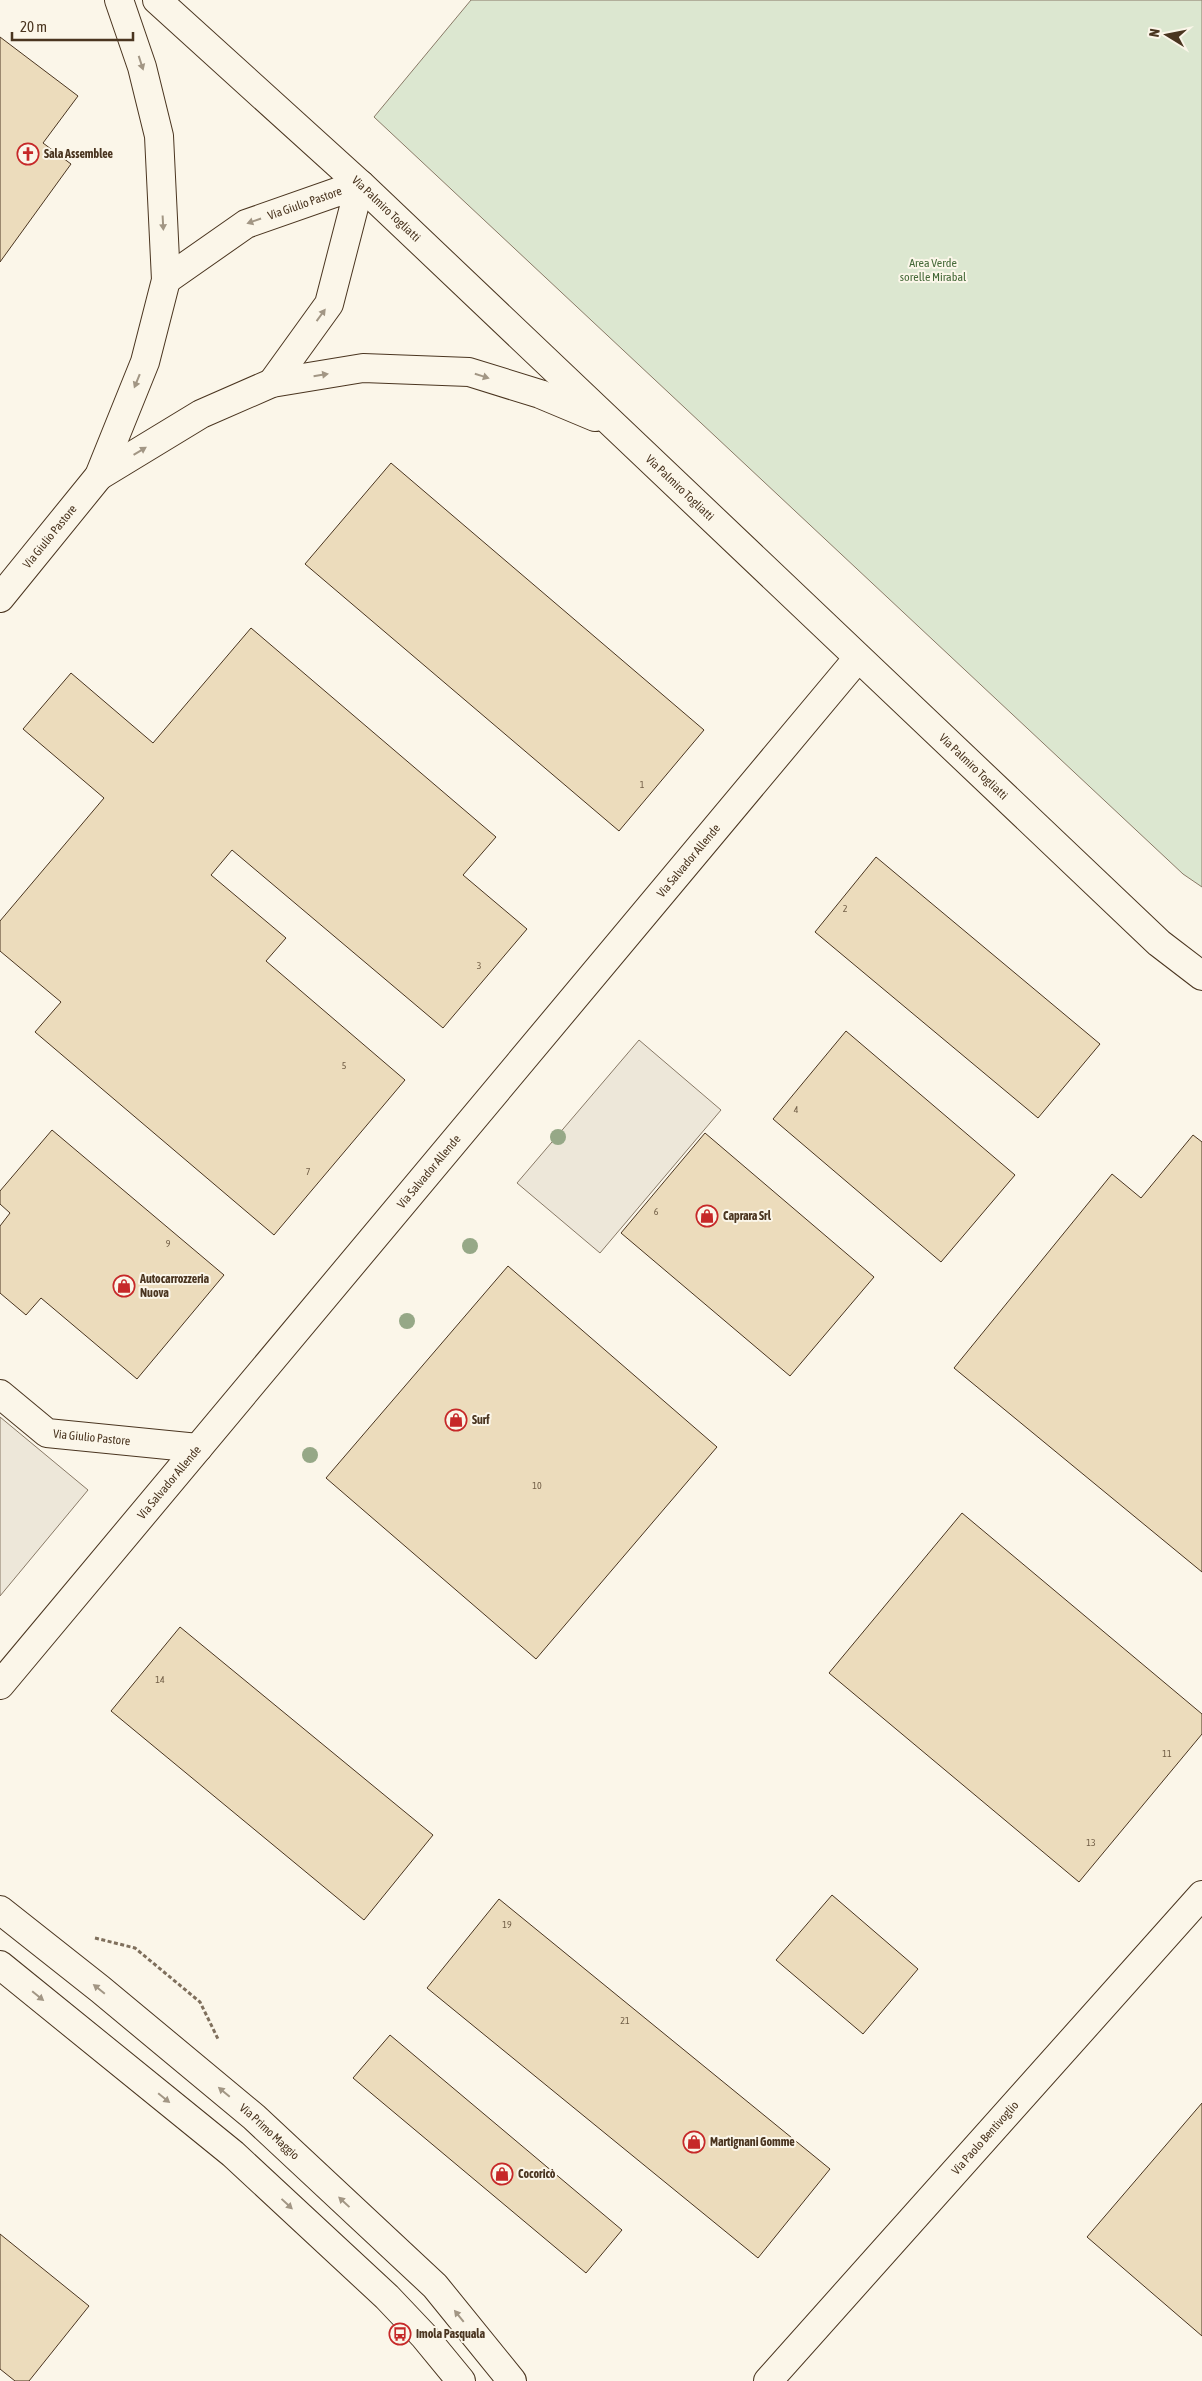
<svg xmlns="http://www.w3.org/2000/svg" width="1202" height="2381" font-family="'Asap Condensed',sans-serif">
<style>
.green{fill:#dce7d0;stroke:#887966}
.parking{fill:#ede7d9;stroke:#887966}
.building{fill:#ecdcbc;stroke:#4a3520}
.lines{fill:none;stroke-linecap:round;stroke-linejoin:round}
.minor-casing{stroke:#4a3520;stroke-width:30}
.tertiary-casing{stroke:#4a3520;stroke-width:30}
.path{stroke:#7f6f5c;stroke-width:3;stroke-dasharray:4 2.5;stroke-linecap:butt}
.minor{stroke:#fbf6e9;stroke-width:28}
.tertiary{stroke:#fbf6e9;stroke-width:28}
.tree{fill:#96a887}
.oneway{fill:#a29684}
.labels{text-anchor:middle;dominant-baseline:central;stroke-width:4;stroke-linejoin:round;paint-order:stroke}
.number-label{font-size:10px;fill:#725f47}
.poi-label{font-size:12px;font-weight:bold;fill:#4a3520;stroke:#fbf6e9;text-anchor:start}
.street-label{font-size:12px;fill:#4a3520;stroke:#fbf6e9}
.park-label{font-size:12px;fill:#436837;stroke:#fbf6e9}
</style>
<rect width="100%" height="100%" fill="#fbf6e9"/>
<path class="green" d="M 471,0 L 1202,0 L 1202,887 L 1183,874 L 374,117 Z"/>
<path class="parking" d="M 639,1040 L 721,1110 L 600,1253 L 517,1183 Z
M 0,1417 L 88,1490 L 0,1596 Z"/>
<path class="building" d="M 0,37 L 78,96 L 43,143 L 71,164 L 0,262 Z
M 391,463 L 704,730 L 619,831 L 305,564 Z
M 251,628 L 496,837 L 463,875 L 527,929 L 443,1028 L 232,850 L 211,875 L 286,938 L 266,961 L 405,1080 L 274,1235 L 35,1032 L 61,1002 L 0,951 L 0,921 L 104,798 L 23,729 L 71,673 L 153,743 Z
M 876,857 L 1100,1044 L 1038,1118 L 815,932 Z
M 846,1031 L 1015,1175 L 941,1262 L 773,1119 Z
M 52,1130 L 224,1275 L 137,1379 L 41,1298 L 26,1315 L 0,1293 L 0,1226 L 10,1213 L 0,1204 L 0,1191 Z
M 705,1133 L 874,1277 L 790,1376 L 621,1233 Z
M 1193,1135 L 1202,1142 L 1202,1572 L 954,1368 L 1112,1174 L 1141,1198 Z
M 508,1266 L 717,1447 L 536,1659 L 326,1478 Z
M 962,1513 L 1202,1714 L 1202,1734 L 1079,1882 L 829,1673 Z
M 180,1627 L 433,1835 L 364,1920 L 111,1711 Z
M 832,1895 L 918,1969 L 863,2034 L 776,1960 Z
M 499,1899 L 830,2169 L 758,2258 L 427,1988 Z
M 390,2035 L 622,2230 L 586,2273 L 353,2078 Z
M 1202,2103 L 1202,2336 L 1087,2237 Z
M 0,2234 L 89,2306 L 29,2381 L 15,2381 L 0,2369 Z"/>
<g class="lines">
<g class="minor-casing">
<g id="minor">
<path id="s1" d="M 157,0 L 360,184 L 1159,943 L 1202,976"/>
<path id="s2" d="M 166,280 L 246,224 L 360,184 L 329,304 L 272,383"/>
<path d="M 99,476 L 201,414 L 272,383 L 363,368 L 469,372 L 540,394 L 595,417"/>
<path id="s3" d="M 0,598 L 99,476 L 145,362 L 166,280 L 159,136 L 142,67 L 119,0"/>
<path id="s4" d="M 0,1394 L 47,1433 L 198,1448"/>
<path id="s5" d="M 0,1685 L 858,658"/>
<path id="s6" d="M 768,2381 L 1202,1895"/>
</g>
</g>
<g class="tertiary-casing">
<g id="tertiary">
<path id="s7" d="M 0,1910 L 100,1989 L 254,2117 L 435,2286 L 512,2381"/>
<path d="M 0,1965 L 233,2154 L 387,2297 L 424,2336 L 461,2381"/>
</g>
</g>
<path class="path" d="M 95,1938 L 135,1948 L 200,2002 L 218,2039"/>
<use href="#minor" class="minor"/>
<use href="#tertiary" class="tertiary"/>
</g>
<g class="tree">
<circle cx="558" cy="1137" r="8"/>
<circle cx="470" cy="1246" r="8"/>
<circle cx="407" cy="1321" r="8"/>
<circle cx="310" cy="1455" r="8"/>
</g>
<defs><path id="oneway-solid" d="M-6-.8H1V-3.2L6.5 0L1 3.2V.8H-6Z" transform="scale(1.25)"/></defs>
<g class="oneway">
<use href="#oneway-solid" transform="translate(141 63) rotate(72)"/>
<use href="#oneway-solid" transform="translate(254 221) rotate(161)"/>
<use href="#oneway-solid" transform="translate(163 223) rotate(87)"/>
<use href="#oneway-solid" transform="translate(321 315) rotate(-54)"/>
<use href="#oneway-solid" transform="translate(321 375) rotate(-9)"/>
<use href="#oneway-solid" transform="translate(482 376) rotate(17)"/>
<use href="#oneway-solid" transform="translate(137 381) rotate(112)"/>
<use href="#oneway-solid" transform="translate(140 451) rotate(-31)"/>
<use href="#oneway-solid" transform="translate(99 1989) rotate(-141)"/>
<use href="#oneway-solid" transform="translate(38 1996) rotate(39)"/>
<use href="#oneway-solid" transform="translate(224 2092) rotate(-140)"/>
<use href="#oneway-solid" transform="translate(164 2098) rotate(39)"/>
<use href="#oneway-solid" transform="translate(344 2202) rotate(-137)"/>
<use href="#oneway-solid" transform="translate(287 2204) rotate(43)"/>
<use href="#oneway-solid" transform="translate(459 2316) rotate(-129)"/>
</g>
<defs>
<g id="church-ring" transform="scale(1.125)"><circle r="9.5" fill="#fbf6e9" stroke="#c62828" stroke-width="1.5"/><path d="M-1.2-6h2.4v3.5h3.3v2.4h-3.3V6h-2.4V-.1h-3.3v-2.4h3.3Z" fill="#c62828"/></g>
<g id="shop-ring" transform="scale(1.125)"><circle r="9.5" fill="#fbf6e9" stroke="#c62828" stroke-width="1.5"/><path d="M-5-2.5h2.3a2.7 3.5 0 0 1 5.4 0H5L5.5 6h-11ZM-1.5-2.5h3a1.5 2.3 0 0 0-3 0Z" fill="#c62828"/></g>
<g id="bus-ring" transform="scale(1.125)"><circle r="9.5" fill="#fbf6e9" stroke="#c62828" stroke-width="1.5"/><path d="M-5-6H5V4H4V6H2V4H-2V6H-4V4H-5ZM-3.5-4V0h7V-4ZM-3.5 1.2v1.5H-2V1.2ZM2 1.2v1.5H3.5V1.2Z" fill="#c62828"/></g>
</defs>
<g fill-rule="evenodd">
<use href="#church-ring" x="28" y="154"/>
<use href="#shop-ring" x="707" y="1216"/>
<use href="#shop-ring" x="124" y="1286"/>
<use href="#shop-ring" x="456" y="1420"/>
<use href="#shop-ring" x="694" y="2142"/>
<use href="#shop-ring" x="502" y="2174"/>
<use href="#bus-ring" x="400" y="2334"/>
</g>
<g class="labels">
<g class="number-label">
<text x="642" y="784">1</text>
<text x="845" y="908">2</text>
<text x="479" y="965">3</text>
<text x="344" y="1065">5</text>
<text x="796" y="1109">4</text>
<text x="308" y="1171">7</text>
<text x="656" y="1211">6</text>
<text x="168" y="1243">9</text>
<text x="537" y="1485">10</text>
<text x="160" y="1679">14</text>
<text x="1167" y="1753">11</text>
<text x="1091" y="1842">13</text>
<text x="507" y="1924">19</text>
<text x="625" y="2020">21</text>
</g>
<g class="poi-label">
<text x="44" y="154">Sala Assemblee</text>
<text x="723" y="1216">Caprara Srl</text>
<text x="140" y="1279">Autocarrozzeria<tspan x="140" dy="14">Nuova</tspan></text>
<text x="472" y="1420">Surf</text>
<text x="710" y="2142">Martignani Gomme</text>
<text x="518" y="2174">Cocoricò</text>
<text x="416" y="2334">Imola Pasquala</text>
</g>
<g class="street-label">
<text stroke="none"><textPath href="#s2" startOffset="160">Via Giulio Pastore</textPath></text>
<text stroke="none"><textPath href="#s1" startOffset="310">Via Palmiro Togliatti</textPath></text>
<text stroke="none"><textPath href="#s1" startOffset="715">Via Palmiro Togliatti</textPath></text>
<text stroke="none"><textPath href="#s3" startOffset="79">Via Giulio Pastore</textPath></text>
<text stroke="none"><textPath href="#s1" startOffset="1120">Via Palmiro Togliatti</textPath></text>
<text stroke="none"><textPath href="#s5" startOffset="1074">Via Salvador Allende</textPath></text>
<text stroke="none"><textPath href="#s5" startOffset="669">Via Salvador Allende</textPath></text>
<text stroke="none"><textPath href="#s4" startOffset="106">Via Giulio Pastore</textPath></text>
<text stroke="none"><textPath href="#s5" startOffset="264">Via Salvador Allende</textPath></text>
<text stroke="none"><textPath href="#s7" startOffset="349">Via Primo Maggio</textPath></text>
<text stroke="none"><textPath href="#s6" startOffset="326">Via Paolo Bentivoglio</textPath></text>
</g>
<g class="park-label">
<text x="933" y="263">Area Verde<tspan x="933" dy="14">sorelle Mirabal</tspan></text>
</g>
</g>
<g transform="translate(1167 35) rotate(280)" stroke="#fbf6e9" stroke-width="4" paint-order="stroke">
<path d="M0-4L9 19L0 12L-9 19Z" fill="#4a3520"/>
<text y="-8" font-size="14" font-weight="bold" text-anchor="middle" fill="#4a3520">N</text>
</g>
<path d="M12 32v8h121v-8" fill="none" stroke="#4a3520" stroke-width="2.5"/>
<text x="20" y="32" font-size="15" fill="#4a3520" stroke="#fbf6e9" stroke-width="4" paint-order="stroke">20 m</text>
</svg>
